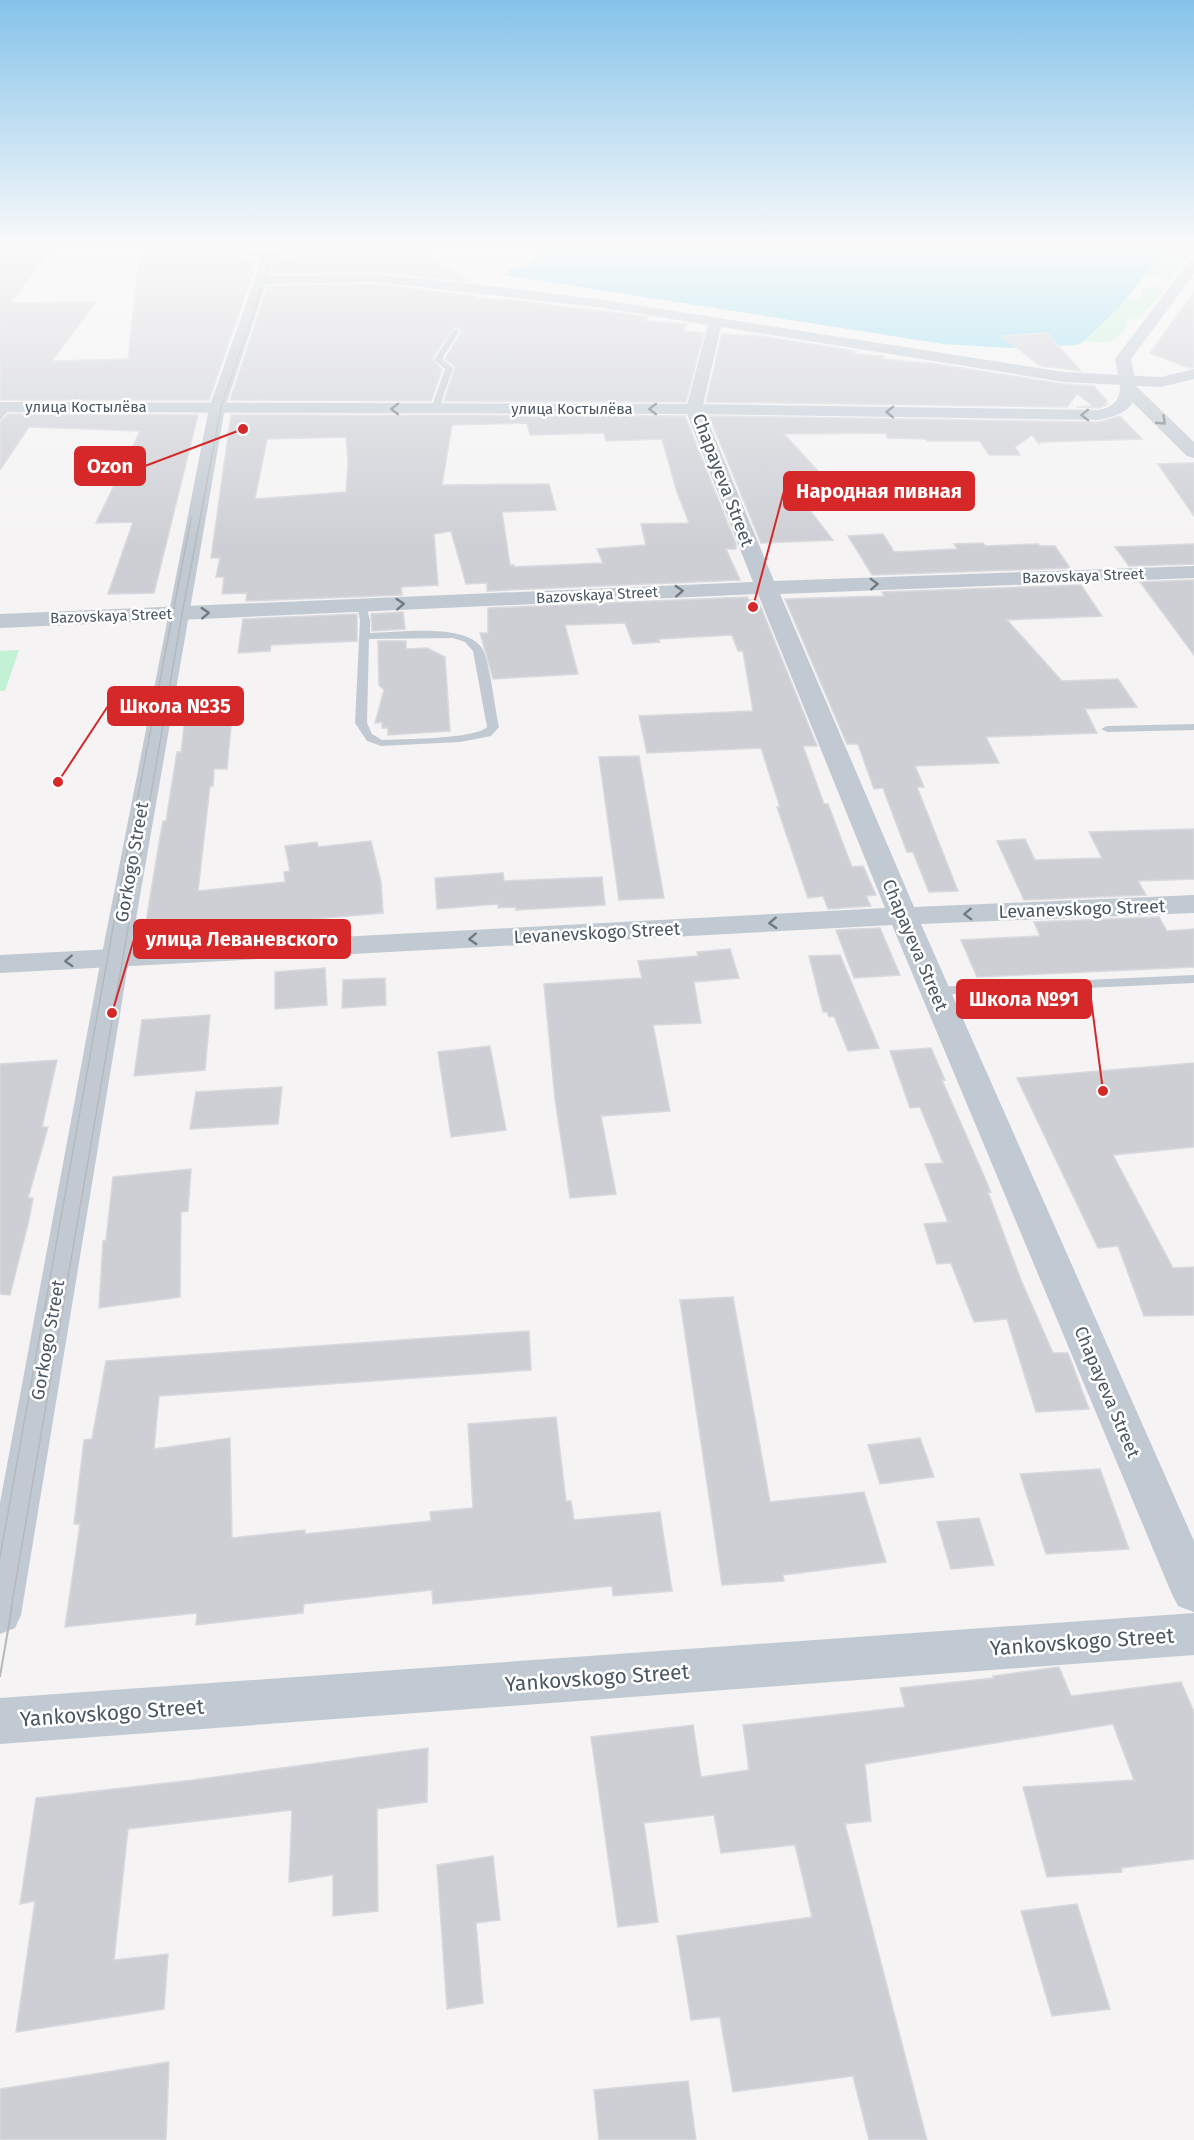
<svg xmlns="http://www.w3.org/2000/svg" width="1194" height="2140" font-family="'Fira Sans',sans-serif">
<style>
.green{fill:#c3f1d5}
.water{fill:#90daee}
.building{fill:#cdcfd5;stroke:#d7d9de;stroke-width:1.5;fill-rule:evenodd}
.lines{fill:none;stroke-linecap:round;stroke-linejoin:round}
.service{fill:#c1cad2;fill-rule:evenodd}
.minor{fill:#c1cad2;fill-rule:evenodd}
.tertiary{fill:#c1cad2;fill-rule:evenodd}
.secondary{fill:#c1cbd6;fill-rule:evenodd}
.tram-far1{stroke:#b5b8bd;stroke-width:1.5}
.tram{stroke:#b5b8bd;stroke-width:2}
.oneway{stroke:#6e7984}
.oneway2{stroke:#6e7983}
.labels{text-anchor:middle;dominant-baseline:central;stroke-width:5;stroke-linejoin:round;paint-order:stroke}
.far-street-label{font-size:15px;fill:#4a5661;stroke:#fff}
.street-label{font-size:18px;fill:#4a5661;stroke:#fff}
.near-street-label{font-size:21px;fill:#4a5661;stroke:#fff}
.leader{fill:none;stroke:#d62828;stroke-width:2}
.callout-dot{fill:#d62828;stroke:#fff;stroke-width:2}
.callout{fill:#d62828;stroke:#d62828;stroke-width:2}
.callout-label{font-size:20px;text-anchor:middle;font-weight:bold;fill:#fff}
</style>
<rect width="100%" height="100%" fill="#f5f3f3"/>
<path class="green" d="M 1152,246 L 1194,246 L 1194,255 L 1181,263 L 1177,273 L 1166,283 L 1158,278 L 1144,276 L 1165,251 Z
M 1154,286 L 1164,288 L 1152,307 L 1146,310 L 1141,318 L 1126,320 L 1128,324 C 1115,345 1107,343 1084,341 L 1125,299 L 1138,300 L 1143,294 L 1141,289 Z
M 19,650 L 5,691 L 0,691 L 0,651 Z"/>
<path class="water" d="M 537,246 L 1152,246 L 1165,251 L 1120,306 L 1084,341 L 1077,345 L 1010,348 L 943,344 L 504,275 L 508,270 L 527,266 L 539,254 Z"/>
<path class="building" d="M 0,246 L 53,246 L 10,303 L 96,302 L 52,361 L 128,359 L 138,266 L 148,246 L 205,246 L 214,252 L 257,261 L 209,400 L 0,400 Z
M 336,246 L 413,246 L 471,282 L 375,272 L 271,274 L 273,261 L 327,252 Z
M 375,284 L 476,296 L 474,298 L 509,300 L 619,313 L 648,317 L 645,321 L 688,324 L 683,331 L 704,333 L 686,402 L 444,401 L 455,367 L 445,359 L 462,331 L 460,328 L 454,327 L 432,359 L 442,370 L 431,401 L 230,400 L 268,286 Z
M 1194,292 L 1194,367 L 1189,368 L 1150,353 Z
M 1047,333 L 1081,371 L 1040,366 L 1002,336 Z
M 722,334 L 761,336 L 856,351 L 854,354 L 884,356 L 883,359 L 936,364 L 1064,384 L 1094,386 L 1107,401 L 1104,405 L 1108,404 L 1099,408 L 1076,407 L 1093,406 L 1077,394 L 1067,407 L 706,402 Z
M 8,414 L 198,415 L 154,593 L 108,594 L 133,522 L 96,523 L 140,431 L 29,427 L 0,470 L 0,422 Z
M 231,415 L 685,416 L 736,544 L 736,549 L 726,549 L 740,580 L 487,591 L 487,583 L 466,584 L 451,531 L 434,534 L 438,585 L 401,587 L 402,595 L 246,601 L 247,593 L 222,594 L 224,577 L 216,577 L 220,558 L 211,558 ZM 527,423 L 530,435 L 604,433 L 606,441 L 662,439 L 677,492 L 689,523 L 641,524 L 646,545 L 597,549 L 603,563 L 514,567 L 514,565 L 510,565 L 502,512 L 556,510 L 549,484 L 442,485 L 452,425 ZM 346,437 L 348,462 L 346,492 L 255,499 L 267,439 Z
M 709,416 L 1099,422 L 1120,416 L 1142,439 L 1041,442 L 1039,444 L 1032,435 L 1015,447 L 1020,455 L 989,455 L 980,441 L 927,441 L 926,439 L 887,438 L 886,433 L 784,434 L 832,486 L 794,490 L 833,540 L 761,543 Z
M 1194,463 L 1194,516 L 1158,464 Z
M 883,534 L 894,552 L 957,549 L 954,544 L 983,543 L 985,546 L 1038,544 L 1040,546 L 1055,546 L 1070,568 L 872,575 L 848,536 Z
M 1194,544 L 1194,564 L 1129,566 L 1115,547 Z
M 1194,580 L 1194,655 L 1140,582 Z
M 1081,585 L 1102,616 L 1007,620 L 1062,681 L 1118,679 L 1137,707 L 1085,709 L 1097,733 L 986,737 L 999,763 L 915,766 L 924,787 L 917,787 L 958,891 L 929,892 L 913,852 L 907,852 L 883,788 L 874,789 L 858,744 L 847,744 L 785,599 L 884,596 L 882,592 Z
M 747,597 L 749,600 L 758,600 L 817,746 L 803,746 L 824,804 L 828,804 L 852,867 L 863,866 L 876,895 L 866,896 L 871,906 L 828,909 L 823,896 L 808,898 L 777,807 L 780,807 L 761,748 L 647,753 L 639,716 L 753,711 L 743,651 L 738,651 L 732,635 L 658,639 L 660,642 L 633,644 L 625,623 L 565,625 L 578,674 L 493,679 L 480,633 L 488,633 L 488,608 Z
M 403,612 L 405,629 L 372,631 L 371,614 Z
M 357,614 L 357,641 L 271,645 L 270,651 L 238,653 L 243,619 Z
M 378,641 L 406,641 L 406,649 L 427,648 L 445,657 L 450,731 L 388,735 L 388,728 L 382,728 L 382,722 L 375,723 L 384,690 L 379,685 Z
M 232,717 L 227,769 L 214,769 L 213,786 L 210,786 L 198,891 L 285,882 L 284,872 L 290,871 L 285,846 L 317,842 L 318,847 L 371,841 L 381,882 L 383,913 L 144,934 L 160,837 L 163,821 L 166,821 L 177,752 L 181,752 L 185,720 Z
M 639,756 L 664,898 L 619,900 L 599,757 Z
M 1194,829 L 1194,879 L 1138,881 L 1146,895 L 1024,900 L 997,841 L 1025,839 L 1035,860 L 1102,858 L 1089,832 Z
M 503,873 L 504,881 L 602,877 L 605,905 L 516,910 L 516,907 L 498,908 L 498,904 L 437,909 L 435,878 Z
M 1159,917 L 1167,931 L 1194,929 L 1194,967 L 977,977 L 961,940 L 1040,936 L 1034,922 Z
M 880,928 L 900,975 L 854,978 L 836,930 Z
M 730,949 L 739,978 L 694,982 L 701,1023 L 653,1025 L 670,1111 L 601,1116 L 616,1194 L 570,1198 L 555,1099 L 544,984 L 642,978 L 638,961 L 698,956 L 697,952 Z
M 840,955 L 879,1048 L 848,1051 L 834,1016 L 829,1017 L 827,1012 L 823,1012 L 809,956 Z
M 325,968 L 327,1005 L 275,1009 L 275,972 Z
M 385,978 L 386,1005 L 342,1008 L 343,980 Z
M 210,1015 L 205,1070 L 134,1076 L 142,1020 Z
M 490,1046 L 506,1130 L 451,1137 L 438,1052 Z
M 931,1048 L 945,1080 L 942,1080 L 991,1192 L 988,1192 L 1021,1280 L 1053,1353 L 1068,1353 L 1089,1409 L 1036,1412 L 1007,1319 L 974,1322 L 951,1263 L 937,1264 L 924,1224 L 948,1222 L 925,1164 L 943,1163 L 920,1107 L 910,1108 L 890,1051 Z
M 57,1060 L 42,1127 L 48,1127 L 28,1198 L 33,1198 L 29,1220 L 10,1295 L 0,1294 L 0,1064 Z
M 1194,1063 L 1194,1147 L 1113,1155 L 1173,1268 L 1194,1267 L 1194,1315 L 1144,1316 L 1118,1246 L 1098,1248 L 1017,1078 Z
M 282,1087 L 278,1124 L 190,1129 L 196,1092 Z
M 191,1169 L 188,1211 L 181,1212 L 180,1297 L 99,1308 L 103,1241 L 106,1240 L 113,1177 Z
M 733,1297 L 770,1502 L 864,1492 L 886,1562 L 783,1575 L 784,1581 L 722,1585 L 680,1300 Z
M 529,1331 L 531,1370 L 159,1396 L 154,1449 L 230,1438 L 232,1538 L 305,1530 L 305,1534 L 431,1521 L 430,1512 L 473,1508 L 468,1424 L 556,1417 L 566,1501 L 571,1501 L 574,1520 L 660,1512 L 672,1591 L 613,1596 L 612,1586 L 433,1604 L 432,1590 L 304,1604 L 303,1613 L 196,1625 L 197,1613 L 65,1627 L 80,1524 L 74,1524 L 84,1440 L 92,1439 L 106,1361 Z
M 920,1438 L 934,1477 L 880,1484 L 868,1445 Z
M 1100,1469 L 1129,1549 L 1046,1554 L 1020,1474 Z
M 979,1518 L 994,1565 L 951,1569 L 937,1522 Z
M 1059,1667 L 1071,1696 L 1181,1682 L 1194,1712 L 1194,1859 L 1121,1868 L 1122,1872 L 1047,1877 L 1023,1787 L 1134,1780 L 1113,1724 L 865,1764 L 871,1821 L 845,1824 L 927,2140 L 869,2140 L 853,2076 L 733,2092 L 720,2017 L 691,2020 L 677,1936 L 812,1917 L 795,1845 L 721,1853 L 714,1815 L 644,1823 L 658,1922 L 618,1927 L 591,1737 L 693,1725 L 701,1777 L 749,1770 L 743,1725 L 905,1707 L 900,1688 L 994,1678 L 993,1676 Z
M 428,1748 L 427,1802 L 377,1809 L 378,1911 L 333,1916 L 333,1875 L 289,1882 L 292,1810 L 128,1829 L 114,1960 L 168,1954 L 164,2009 L 16,2032 L 35,1901 L 20,1904 L 36,1798 L 193,1780 Z
M 493,1856 L 500,1920 L 476,1923 L 483,2003 L 447,2009 L 437,1865 Z
M 1077,1904 L 1110,2009 L 1052,2016 L 1021,1911 Z
M 169,2062 L 166,2140 L 0,2140 L 0,2089 Z
M 688,2081 L 696,2140 L 599,2140 L 594,2090 Z"/>
<g class="lines">
<path class="service" d="M 454,329 L 460,330 L 442,359 L 453,368 L 439,409 L 435,411 L 431,409 L 445,369 L 434,360 Z
M 5,405 L 12,407 L 0,420 L 0,412 Z
M 357,604 L 366,606 L 370,620 L 370,633 C 398,633 468,622 483,650 C 490,664 495,709 499,727 L 491,736 L 460,742 L 381,746 L 367,741 L 355,723 L 360,620 ZM 453,638 L 465,642 L 473,651 L 487,727 C 476,739 402,739 382,740 L 372,734 L 367,723 L 369,639 Z
M 1194,724 L 1194,730 L 1107,732 L 1101,729 L 1107,726 Z
M 1194,975 L 1194,983 L 934,995 L 927,991 L 934,987 Z"/>
<path class="minor" d="M 266,252 L 272,256 L 268,276 L 375,274 L 492,286 L 604,300 L 1064,372 L 1161,377 L 1194,369 L 1194,379 L 1161,387 L 1064,382 L 721,327 L 702,409 L 694,414 L 686,409 L 708,325 L 604,308 L 375,282 L 266,284 L 225,408 L 129,959 L 21,1615 L 15,1628 L 0,1634 L 0,1503 L 101,959 L 209,408 L 258,270 L 260,256 Z"/>
<path class="tertiary" d="M 207,246 L 236,246 L 266,252 L 301,246 L 334,246 L 327,250 L 266,260 L 214,250 Z
M 1130,385 L 1136,386 L 1194,442 L 1194,458 L 1187,456 L 1124,394 L 1122,390 L 1124,386 Z
M 694,404 L 700,405 L 703,409 L 774,581 L 1194,566 L 1194,578 L 780,594 L 914,907 L 1194,895 L 1194,913 L 921,924 L 1194,1541 L 1194,1612 L 1178,1606 L 1171,1592 L 892,925 L 0,973 L 0,955 L 885,908 L 758,594 L 0,628 L 0,614 L 753,582 L 685,409 L 688,405 Z
M 1194,1613 L 1194,1655 L 0,1744 L 0,1698 Z"/>
<path class="secondary" d="M 1194,260 L 1194,274 L 1131,359 C 1139,397 1141,411 1099,420 L 694,414 L 0,412 L 0,402 L 694,404 L 1099,410 C 1129,403 1119,382 1115,359 L 1189,261 Z"/>
<path class="tram-far1" d="M 253,254 L 334,246
M 0,1557 L 116,911 L 191,518
M 11,1609 L 182,614 L 221,408 L 268,268 L 266,261 L 254,254 L 219,246"/>
<path class="tram" d="M 0,1676 L 12,1607"/>
</g>
<defs><path id="oneway-chevron" d="M-2-3.5L2.5 0L-2 3.5" fill="none" stroke-width="1.6" stroke-linecap="round" stroke-linejoin="round" transform="scale(1.5)"/></defs>
<g class="oneway">
<use href="#oneway-chevron" transform="translate(395 409) rotate(-180)"/>
<use href="#oneway-chevron" transform="translate(653 409) rotate(-180)"/>
<use href="#oneway-chevron" transform="translate(890 412) rotate(-179)"/>
<use href="#oneway-chevron" transform="translate(1085 415) rotate(179)"/>
</g>
<g class="oneway2">
<use href="#oneway-chevron" transform="translate(1162 421) rotate(44)"/>
<use href="#oneway-chevron" transform="translate(874 584) rotate(-2)"/>
<use href="#oneway-chevron" transform="translate(679 591) rotate(-3)"/>
<use href="#oneway-chevron" transform="translate(400 604) rotate(-3)"/>
<use href="#oneway-chevron" transform="translate(205 613) rotate(-3)"/>
<use href="#oneway-chevron" transform="translate(968 914) rotate(178)"/>
<use href="#oneway-chevron" transform="translate(773 923) rotate(177)"/>
<use href="#oneway-chevron" transform="translate(473 939) rotate(177)"/>
<use href="#oneway-chevron" transform="translate(69 961) rotate(177)"/>
</g>
<linearGradient id="sky" x2="0" y2="1"><stop stop-color="#85c3ea"/><stop offset="0.45" stop-color="#fafafa"/><stop offset="1" stop-color="#fafafa" stop-opacity="0"/></linearGradient>
<rect width="1194" height="546" fill="url(#sky)"/>
<g class="labels">
<g class="far-street-label">
<text x="86" y="407">улица Костылёва</text>
<text x="572" y="409">улица Костылёва</text>
<text transform="translate(1083 576) rotate(-2)">Bazovskaya Street</text>
<text transform="translate(597 595) rotate(-3)">Bazovskaya Street</text>
<text transform="translate(111 616) rotate(-2)">Bazovskaya Street</text>
</g>
<g class="street-label">
<text transform="translate(723 480) rotate(69)">Chapayeva Street</text>
<text transform="translate(132 862) rotate(-80)">Gorkogo Street</text>
<text transform="translate(1082 909) rotate(-2)">Levanevskogo Street</text>
<text transform="translate(597 933) rotate(-3)">Levanevskogo Street</text>
<text transform="translate(915 945) rotate(67)">Chapayeva Street</text>
<text transform="translate(48 1340) rotate(-80)">Gorkogo Street</text>
<text transform="translate(1107 1392) rotate(67)">Chapayeva Street</text>
</g>
<g class="near-street-label">
<text transform="translate(1082 1642) rotate(-4)">Yankovskogo Street</text>
<text transform="translate(597 1678) rotate(-4)">Yankovskogo Street</text>
<text transform="translate(112 1713) rotate(-4)">Yankovskogo Street</text>
</g>
</g>
<path class="leader" d="M243 429L145 466M753 607L784 491M58 782L108 706M112 1013L134 939M1103 1091L1091 999"/>
<g class="callout-dot">
<circle cx="243" cy="429" r="6"/>
<circle cx="753" cy="607" r="6"/>
<circle cx="58" cy="782" r="6"/>
<circle cx="112" cy="1013" r="6"/>
<circle cx="1103" cy="1091" r="6"/>
</g>
<g class="callout">
<rect x="75" y="447" width="70" height="38" rx="6"/>
<rect x="784" y="472" width="190" height="38" rx="6"/>
<rect x="108" y="687" width="135" height="38" rx="6"/>
<rect x="134" y="920" width="216" height="38" rx="6"/>
<rect x="957" y="980" width="134" height="38" rx="6"/>
</g>
<g class="callout-label">
<text x="110" y="473">Ozon</text>
<text x="879" y="498">Народная пивная</text>
<text x="175" y="713">Школа №35</text>
<text x="242" y="946">улица Леваневского</text>
<text x="1024" y="1006">Школа №91</text>
</g>
</svg>
